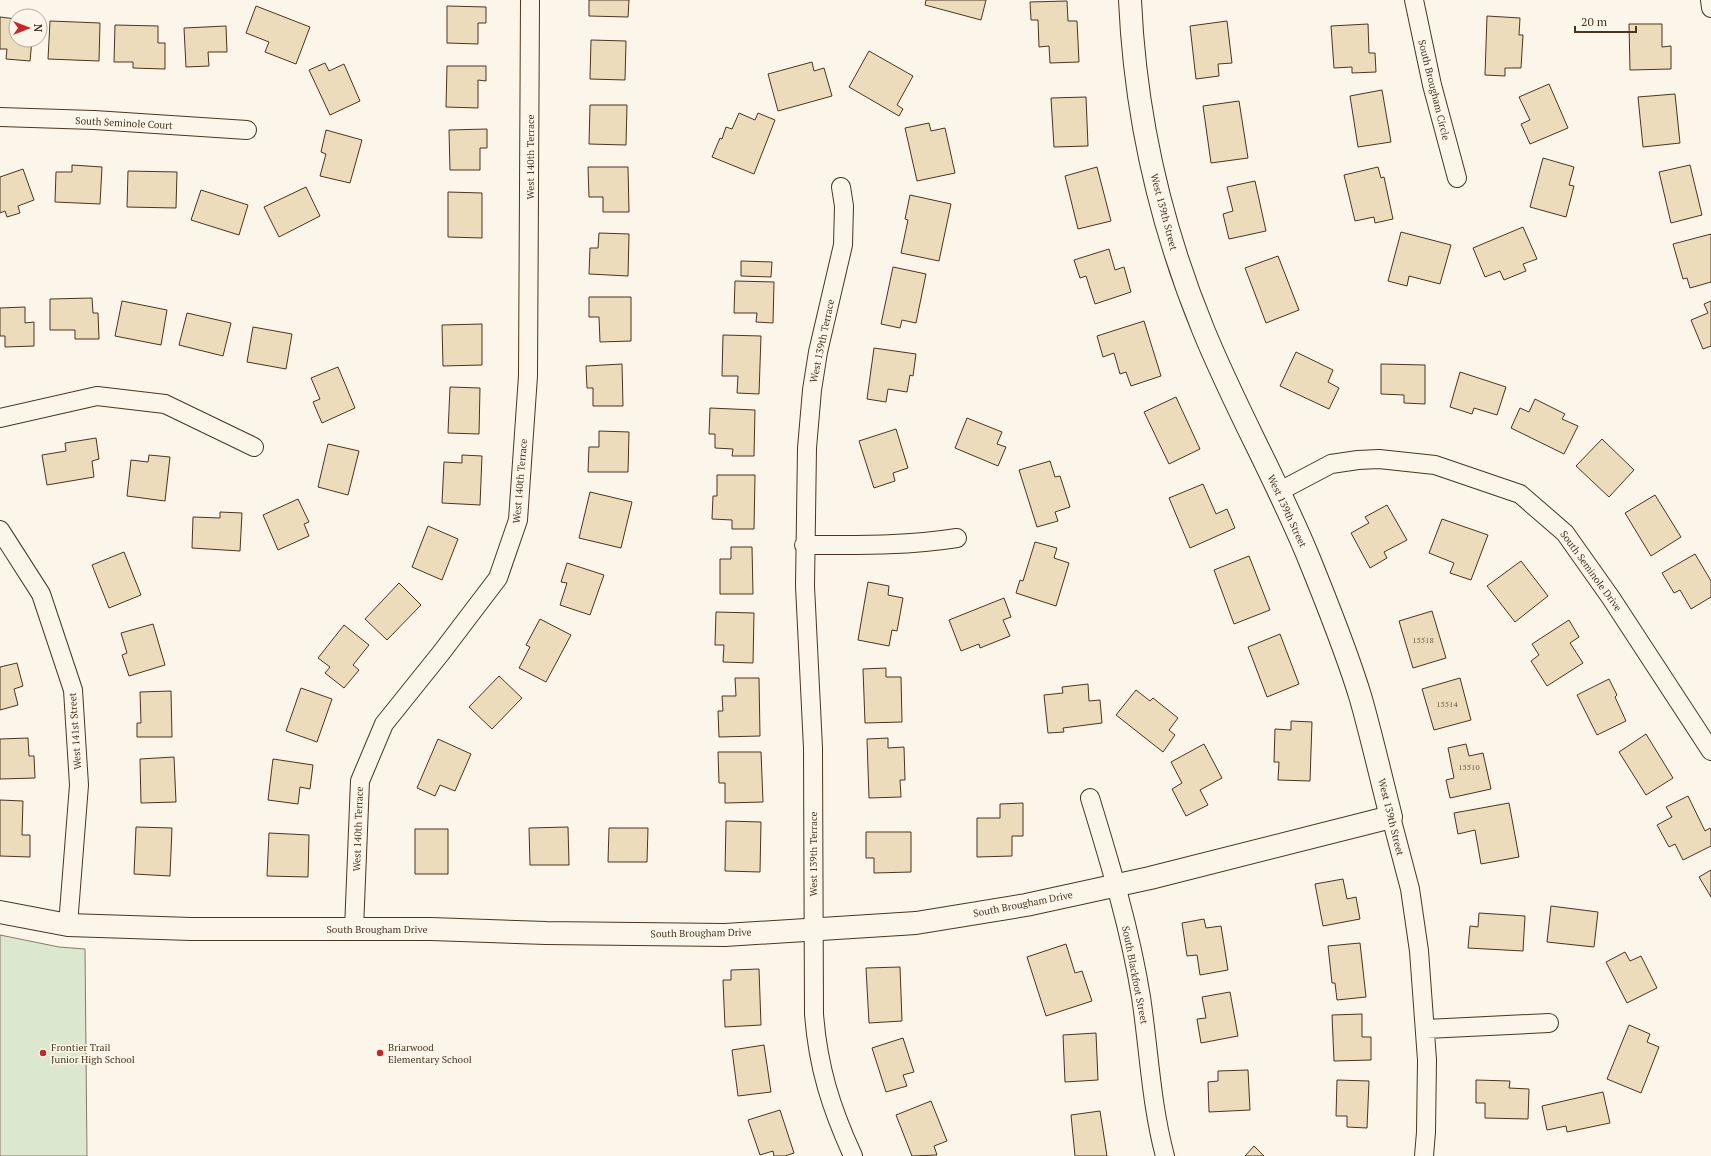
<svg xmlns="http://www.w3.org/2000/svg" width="1711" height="1156" font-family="'PT Serif',serif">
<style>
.green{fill:#dce7d0;stroke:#887966}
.building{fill:#ecdcbc;stroke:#4a3520}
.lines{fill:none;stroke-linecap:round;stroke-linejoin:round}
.minor-casing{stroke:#4a3520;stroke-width:20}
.tertiary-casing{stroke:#4a3520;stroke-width:24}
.minor{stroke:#fbf6e9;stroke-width:18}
.tertiary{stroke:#fbf6e9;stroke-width:22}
.poi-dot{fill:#c62828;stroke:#fbf6e9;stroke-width:1.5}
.labels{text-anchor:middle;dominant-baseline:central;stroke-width:3;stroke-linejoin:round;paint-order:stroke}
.number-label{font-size:8px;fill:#725f47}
.street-label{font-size:10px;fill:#4a3520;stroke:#fbf6e9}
.poi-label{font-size:10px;fill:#4a3520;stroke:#fbf6e9;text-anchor:start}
</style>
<rect width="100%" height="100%" fill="#fbf6e9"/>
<path class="green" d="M 0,935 L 59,947 L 85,949 L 87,1156 L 0,1156 Z"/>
<path class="building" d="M 589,0 L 629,0 L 628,17 L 589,16 Z
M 926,0 L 986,0 L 981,20 L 925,5 Z
M 1067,1 L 1068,21 L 1077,21 L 1079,62 L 1050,63 L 1049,46 L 1039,47 L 1038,20 L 1031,20 L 1030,2 Z
M 256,6 L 310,27 L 296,64 L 265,52 L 269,42 L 246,33 Z
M 447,6 L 486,7 L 486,23 L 478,23 L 478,44 L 447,43 Z
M 1487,16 L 1520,18 L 1519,35 L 1523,35 L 1521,68 L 1505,68 L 1505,76 L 1485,75 Z
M 0,17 L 16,19 L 16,40 L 32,40 L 30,61 L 6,59 L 7,49 L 0,49 Z
M 50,21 L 100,23 L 99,61 L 48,59 Z
M 1227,21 L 1232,63 L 1218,64 L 1219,76 L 1196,79 L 1190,26 Z
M 1368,24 L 1369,53 L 1375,53 L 1376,72 L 1352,73 L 1352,67 L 1334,68 L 1331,26 Z
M 1629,24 L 1662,24 L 1662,47 L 1671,46 L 1671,69 L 1630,70 Z
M 115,25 L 158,26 L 158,43 L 165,43 L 165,69 L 133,68 L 133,62 L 114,62 Z
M 226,26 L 227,52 L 208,52 L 209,66 L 186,67 L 184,28 Z
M 591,40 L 626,41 L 625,80 L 590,79 Z
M 869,51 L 913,76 L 897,105 L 903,109 L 899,116 L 849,87 Z
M 812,62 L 814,71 L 824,68 L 832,96 L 778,111 L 768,74 Z
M 325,63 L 329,71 L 344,64 L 360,101 L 330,115 L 309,70 Z
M 447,66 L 486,66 L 486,81 L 478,80 L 478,108 L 446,107 Z
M 1549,84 L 1568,128 L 1530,144 L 1521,124 L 1530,120 L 1519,97 Z
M 1382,90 L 1391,142 L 1358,147 L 1350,96 Z
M 1675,94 L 1680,143 L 1643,147 L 1638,97 Z
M 1086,97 L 1088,146 L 1054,147 L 1051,98 Z
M 1239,101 L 1248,158 L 1211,163 L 1203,106 Z
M 590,105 L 627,105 L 626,145 L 589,144 Z
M 739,113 L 755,120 L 758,113 L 775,120 L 754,174 L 712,157 L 720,138 L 722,139 L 726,127 L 732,129 Z
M 929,123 L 931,131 L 945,128 L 955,173 L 917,181 L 905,128 Z
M 487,129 L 487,148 L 480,148 L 480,170 L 450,170 L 449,130 Z
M 326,130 L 362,140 L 350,183 L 320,176 L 326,154 L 321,152 Z
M 1543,158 L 1574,167 L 1569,185 L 1574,186 L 1566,217 L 1530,207 Z
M 72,165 L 102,167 L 100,204 L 55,202 L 56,172 L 72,172 Z
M 1690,165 L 1702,215 L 1671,223 L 1659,172 Z
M 588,167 L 628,167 L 629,212 L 603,212 L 603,197 L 589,197 Z
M 1097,167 L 1111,221 L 1078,229 L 1065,176 Z
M 1378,167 L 1381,178 L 1384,177 L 1393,219 L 1375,223 L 1374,217 L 1355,221 L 1344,175 Z
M 23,169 L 34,200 L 18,206 L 20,213 L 7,217 L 5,211 L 0,213 L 0,177 Z
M 128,171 L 177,172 L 176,208 L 127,207 Z
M 1255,181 L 1266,231 L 1229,239 L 1223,214 L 1233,211 L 1227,187 Z
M 306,187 L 320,216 L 279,237 L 264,207 Z
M 201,190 L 248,205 L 239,235 L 191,220 Z
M 448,192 L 482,193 L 482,238 L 448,237 Z
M 910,195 L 951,204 L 939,261 L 901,253 L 908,220 L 905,219 Z
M 1523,227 L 1537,259 L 1523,264 L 1526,271 L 1504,280 L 1500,271 L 1485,277 L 1473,248 Z
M 1401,232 L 1451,245 L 1440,284 L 1409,276 L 1407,286 L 1388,281 Z
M 599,233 L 629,234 L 628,276 L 589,274 L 590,248 L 598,248 Z
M 1711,234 L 1711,282 L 1690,288 L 1687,278 L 1683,279 L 1673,244 Z
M 1109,249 L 1115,270 L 1124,267 L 1131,292 L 1095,304 L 1086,276 L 1080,278 L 1074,260 Z
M 1278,256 L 1299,310 L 1266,323 L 1245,268 Z
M 741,261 L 772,262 L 771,277 L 741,276 Z
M 893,267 L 926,274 L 916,323 L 902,320 L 900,328 L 881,324 Z
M 735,281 L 774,282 L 773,323 L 756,322 L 757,313 L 734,313 Z
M 589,297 L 631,297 L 631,341 L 600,342 L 599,317 L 589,317 Z
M 92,298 L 93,313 L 98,313 L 99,339 L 75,339 L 75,330 L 50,330 L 50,299 Z
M 122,301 L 167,310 L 161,345 L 115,336 Z
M 1711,301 L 1711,346 L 1703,349 L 1691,320 L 1708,313 L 1704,304 Z
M 25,307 L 25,323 L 34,322 L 34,346 L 5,347 L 5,336 L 0,336 L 0,308 Z
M 187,313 L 231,323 L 223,356 L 179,345 Z
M 1144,321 L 1161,376 L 1131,386 L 1126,372 L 1120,374 L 1114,353 L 1103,357 L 1097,336 Z
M 482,324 L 482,365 L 443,366 L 442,325 Z
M 253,327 L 292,334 L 286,369 L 247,362 Z
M 723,335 L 761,336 L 759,394 L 737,393 L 738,376 L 722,376 Z
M 874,348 L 916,354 L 913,376 L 910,375 L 907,392 L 888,389 L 886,402 L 867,399 Z
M 1296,352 L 1333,370 L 1328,382 L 1339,388 L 1329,409 L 1280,386 Z
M 622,364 L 623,406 L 593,406 L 593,388 L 587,388 L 586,366 Z
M 1381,364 L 1425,365 L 1425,404 L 1404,403 L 1404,395 L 1381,394 Z
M 338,367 L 355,408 L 322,423 L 313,402 L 320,399 L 311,378 Z
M 1460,372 L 1506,387 L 1497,415 L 1474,408 L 1472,414 L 1450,407 Z
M 450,387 L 480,388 L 479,434 L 448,433 Z
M 1176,397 L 1200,449 L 1169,464 L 1144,412 Z
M 1535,399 L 1565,414 L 1562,419 L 1578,426 L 1564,454 L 1511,428 L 1520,408 L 1529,412 Z
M 710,408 L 755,410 L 754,456 L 732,456 L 733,449 L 715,448 L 715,434 L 709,434 Z
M 967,418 L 1002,432 L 997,444 L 1006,447 L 998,466 L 955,448 Z
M 896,429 L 908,468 L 893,473 L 895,481 L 874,488 L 859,441 Z
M 599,431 L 629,432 L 628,472 L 588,472 L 589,447 L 599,447 Z
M 96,438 L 99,459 L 92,461 L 94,477 L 47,485 L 42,455 L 66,451 L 65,443 Z
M 1602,439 L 1634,470 L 1609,497 L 1576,466 Z
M 328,444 L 359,451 L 348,495 L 318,487 Z
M 149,455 L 170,457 L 165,501 L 127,496 L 131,460 L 148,462 Z
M 462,455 L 482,456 L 480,505 L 442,503 L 444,462 L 462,463 Z
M 1050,461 L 1055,477 L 1060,476 L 1070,507 L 1055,512 L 1058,521 L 1037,527 L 1019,470 Z
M 717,475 L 755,475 L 754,529 L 732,529 L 732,520 L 712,519 L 713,496 L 717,496 Z
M 1203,484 L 1216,514 L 1227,509 L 1235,528 L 1190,548 L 1169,498 Z
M 590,492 L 632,502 L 621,548 L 579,538 Z
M 1655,495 L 1681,537 L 1651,556 L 1625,513 Z
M 298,499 L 309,522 L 304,524 L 309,536 L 278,550 L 263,515 Z
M 1387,505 L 1407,540 L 1384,552 L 1387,558 L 1370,568 L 1351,533 L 1369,523 L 1365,517 Z
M 220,512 L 242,513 L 240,551 L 192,548 L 193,517 L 220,518 Z
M 1442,519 L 1488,535 L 1471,580 L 1450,573 L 1454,563 L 1429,553 Z
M 428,526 L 458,539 L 442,580 L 412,567 Z
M 1035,542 L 1057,548 L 1054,558 L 1069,563 L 1056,606 L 1016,593 L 1020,580 L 1023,581 Z
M 731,547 L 752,547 L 753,594 L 720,594 L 720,559 L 731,559 Z
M 124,552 L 141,595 L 109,608 L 92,565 Z
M 1695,554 L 1711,581 L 1711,597 L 1691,609 L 1680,590 L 1674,593 L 1662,573 Z
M 1249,556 L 1270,610 L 1234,624 L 1214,570 Z
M 1521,561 L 1548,596 L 1515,622 L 1487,586 Z
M 567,563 L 604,575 L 590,615 L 560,605 L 567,583 L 561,582 Z
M 868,582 L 889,586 L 888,595 L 903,598 L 897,631 L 892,630 L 889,646 L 858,640 Z
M 399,583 L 421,605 L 387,640 L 365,619 Z
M 1004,598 L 1011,617 L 1003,620 L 1010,636 L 980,648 L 979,644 L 961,651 L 949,620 Z
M 1432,611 L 1446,658 L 1413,668 L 1399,621 Z
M 716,612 L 754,613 L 753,663 L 723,662 L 724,645 L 715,645 Z
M 540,619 L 571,635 L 546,682 L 519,668 L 530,647 L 526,645 Z
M 1569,620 L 1579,637 L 1570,643 L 1583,663 L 1547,686 L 1531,661 L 1539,655 L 1532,644 Z
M 153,624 L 165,665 L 129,676 L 122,655 L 127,653 L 121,633 Z
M 344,625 L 369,645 L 353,665 L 359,670 L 344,688 L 325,673 L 330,667 L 318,658 Z
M 1280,634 L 1299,684 L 1267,697 L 1248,647 Z
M 17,663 L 23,686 L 14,689 L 18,705 L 0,710 L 0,667 Z
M 886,668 L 886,677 L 901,677 L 902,722 L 865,723 L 863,669 Z
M 499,676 L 522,698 L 492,729 L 469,707 Z
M 735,678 L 759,678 L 760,736 L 719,737 L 718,711 L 723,711 L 722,696 L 736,696 Z
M 1460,678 L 1471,720 L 1434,730 L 1422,689 Z
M 1609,679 L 1617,695 L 1615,697 L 1626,721 L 1597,735 L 1577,695 Z
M 1088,684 L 1089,701 L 1100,700 L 1102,723 L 1063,728 L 1064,732 L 1048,733 L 1044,695 L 1063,693 L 1062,687 Z
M 301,688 L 332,699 L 317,742 L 286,731 Z
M 1136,690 L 1150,701 L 1153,698 L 1178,718 L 1169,730 L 1175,735 L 1163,752 L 1116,715 Z
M 171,691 L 172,737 L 137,737 L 137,723 L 141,723 L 140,692 Z
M 1291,721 L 1312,722 L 1310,781 L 1278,780 L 1279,762 L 1274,762 L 1275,729 L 1291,730 Z
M 1646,734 L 1673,778 L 1646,795 L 1619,752 Z
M 28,738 L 29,756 L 34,756 L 35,778 L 0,779 L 0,739 Z
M 888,738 L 888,748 L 904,747 L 905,780 L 900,780 L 901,797 L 869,798 L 867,739 Z
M 438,739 L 471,754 L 455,791 L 440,785 L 435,796 L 417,788 Z
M 1204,744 L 1222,778 L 1200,790 L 1208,805 L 1186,816 L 1172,789 L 1182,783 L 1171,762 Z
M 1466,744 L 1469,756 L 1483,753 L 1491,789 L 1450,798 L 1446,780 L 1454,778 L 1448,748 Z
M 718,752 L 761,752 L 763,802 L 725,803 L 725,783 L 719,783 Z
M 174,757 L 176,802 L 141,803 L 140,759 Z
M 273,759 L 313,765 L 310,789 L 300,787 L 298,804 L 268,800 Z
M 1688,796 L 1705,831 L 1710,828 L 1711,831 L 1711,846 L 1683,860 L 1675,844 L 1669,847 L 1657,825 L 1672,817 L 1666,807 Z
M 0,800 L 23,801 L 22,835 L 30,835 L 30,857 L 0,856 Z
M 1023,803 L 1023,836 L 1012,836 L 1012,856 L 977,857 L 977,818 L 1000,818 L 1000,804 Z
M 1509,803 L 1519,857 L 1481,864 L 1475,830 L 1458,834 L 1454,813 Z
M 726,821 L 761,822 L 760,872 L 725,871 Z
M 136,827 L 172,828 L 170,876 L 134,874 Z
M 568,827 L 569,865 L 530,865 L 529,828 Z
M 609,828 L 648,828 L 647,862 L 608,862 Z
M 415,829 L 448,829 L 448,874 L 415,874 Z
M 866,832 L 911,832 L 911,872 L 874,873 L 874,858 L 866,858 Z
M 269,833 L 309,835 L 308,877 L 267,876 Z
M 1711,870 L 1711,897 L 1699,877 Z
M 1343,879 L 1347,899 L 1356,897 L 1360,919 L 1323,926 L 1315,884 Z
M 1551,906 L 1598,912 L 1594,947 L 1547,942 Z
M 1479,913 L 1525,916 L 1523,951 L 1468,948 L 1470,926 L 1478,927 Z
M 1204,919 L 1206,928 L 1221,926 L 1228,970 L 1200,975 L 1197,955 L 1187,956 L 1182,923 Z
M 1360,943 L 1366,997 L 1337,1000 L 1335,983 L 1332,983 L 1328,946 Z
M 1066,944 L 1075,973 L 1082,971 L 1092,1001 L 1046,1016 L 1027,957 Z
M 1625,952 L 1630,961 L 1641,956 L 1657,988 L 1627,1003 L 1606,962 Z
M 900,967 L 902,1021 L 869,1023 L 866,968 Z
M 759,969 L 761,1025 L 725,1027 L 723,980 L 731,980 L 731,970 Z
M 1230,992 L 1238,1036 L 1201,1043 L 1197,1019 L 1206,1018 L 1202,997 Z
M 1362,1014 L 1362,1037 L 1371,1037 L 1371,1060 L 1334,1061 L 1332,1015 Z
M 1629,1025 L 1650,1034 L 1647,1042 L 1659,1047 L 1641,1093 L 1607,1079 Z
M 1096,1033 L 1098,1080 L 1065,1082 L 1063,1035 Z
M 903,1038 L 914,1072 L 903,1075 L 907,1086 L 886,1092 L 872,1048 Z
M 764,1045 L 771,1092 L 738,1096 L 732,1050 Z
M 1248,1070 L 1250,1110 L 1209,1112 L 1208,1082 L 1218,1081 L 1218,1071 Z
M 1337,1080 L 1369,1081 L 1367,1128 L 1347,1127 L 1347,1116 L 1336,1116 Z
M 1476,1080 L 1510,1081 L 1509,1088 L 1529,1089 L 1528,1119 L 1485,1118 L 1485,1103 L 1476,1103 Z
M 1603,1092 L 1610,1123 L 1567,1132 L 1566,1126 L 1547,1130 L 1542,1106 Z
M 931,1101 L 947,1141 L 934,1146 L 937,1155 L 912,1156 L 896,1115 Z
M 780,1110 L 794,1153 L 785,1156 L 774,1156 L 773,1151 L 760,1155 L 748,1120 Z
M 1100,1111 L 1107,1156 L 1075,1156 L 1071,1115 Z
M 1254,1146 L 1264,1156 L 1245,1156 Z"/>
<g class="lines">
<g class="minor-casing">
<path id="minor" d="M 1414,0 L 1432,85 L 1457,178
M 1710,0 L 1711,8
M 0,117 L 94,120 L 247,130
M 841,187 L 844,206 L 843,245 L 818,352 L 812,390 L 807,448 L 805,586 L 813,748 L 814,1014 C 818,1067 831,1108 853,1156
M 0,418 L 97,396 L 165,404 L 254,447
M 1278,492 L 1331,464 L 1358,460 L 1379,459 L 1435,465 L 1520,494 L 1565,533 L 1611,598 L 1711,751
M 0,530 L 41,594 L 73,690 L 79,785 L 68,925
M 804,545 C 856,545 906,546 957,538
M 1090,798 C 1110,863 1130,929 1141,997 C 1149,1050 1151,1104 1165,1156
M 1391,817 L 1410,889 L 1419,951 L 1427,1060 L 1426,1132 L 1424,1156
M 354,929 L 360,781 L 384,724 L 441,653 L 498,578 L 518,520 L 528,376 L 530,0
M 1426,1029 L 1549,1023"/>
</g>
<g class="tertiary-casing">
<path id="tertiary" d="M 0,912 L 68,925 L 191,929 L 431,929 L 546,933 L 725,935 L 916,923 L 1026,905 L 1150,878 L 1391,817 C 1381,778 1372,738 1361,699 C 1347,652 1328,606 1310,561 C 1278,482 1235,408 1203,329 C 1160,224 1135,113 1130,0"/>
</g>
<use href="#minor" class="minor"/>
<use href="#tertiary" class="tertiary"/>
</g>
<g class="poi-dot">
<circle cx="43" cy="1053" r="4"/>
<circle cx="380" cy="1053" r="4"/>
</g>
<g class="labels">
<g class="number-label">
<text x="1423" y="640">15518</text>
<text x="1447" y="704">15514</text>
<text x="1469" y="767">15510</text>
</g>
<g class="street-label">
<text transform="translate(1434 90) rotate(76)">South Brougham Circle</text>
<text transform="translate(124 123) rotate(3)">South Seminole Court</text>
<text transform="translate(530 157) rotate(-90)">West 140th Terrace</text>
<text transform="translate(1164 212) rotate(75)">West 139th Street</text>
<text transform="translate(822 341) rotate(-78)">West 139th Terrace</text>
<text transform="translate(520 481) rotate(-85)">West 140th Terrace</text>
<text transform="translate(1287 511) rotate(65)">West 139th Street</text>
<text transform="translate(1591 571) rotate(54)">South Seminole Drive</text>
<text transform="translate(75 731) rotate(-94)">West 141st Street</text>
<text transform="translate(1391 817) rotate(76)">West 139th Street</text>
<text transform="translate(358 829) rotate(-88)">West 140th Terrace</text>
<text transform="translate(813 854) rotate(-90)">West 139th Terrace</text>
<text transform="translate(1023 904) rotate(-11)">South Brougham Drive</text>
<text x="377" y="929">South Brougham Drive</text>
<text transform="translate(701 933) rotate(-1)">South Brougham Drive</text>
<text transform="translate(1135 975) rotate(79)">South Blackfoot Street</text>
</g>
<g class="poi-label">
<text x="51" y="1047">Frontier Trail<tspan x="51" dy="12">Junior High School</tspan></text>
<text x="388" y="1047">Briarwood<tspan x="388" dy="12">Elementary School</tspan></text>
</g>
</g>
<g transform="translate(28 28) rotate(90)"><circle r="19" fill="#fbf6e9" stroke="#b4a999"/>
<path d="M0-3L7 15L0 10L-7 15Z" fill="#c62828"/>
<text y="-6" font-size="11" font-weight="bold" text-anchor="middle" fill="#4a3520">N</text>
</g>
<path d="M1575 26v6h61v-6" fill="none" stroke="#4a3520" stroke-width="2"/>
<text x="1581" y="26" font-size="12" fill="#4a3520" stroke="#fbf6e9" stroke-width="3" paint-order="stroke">20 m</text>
</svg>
